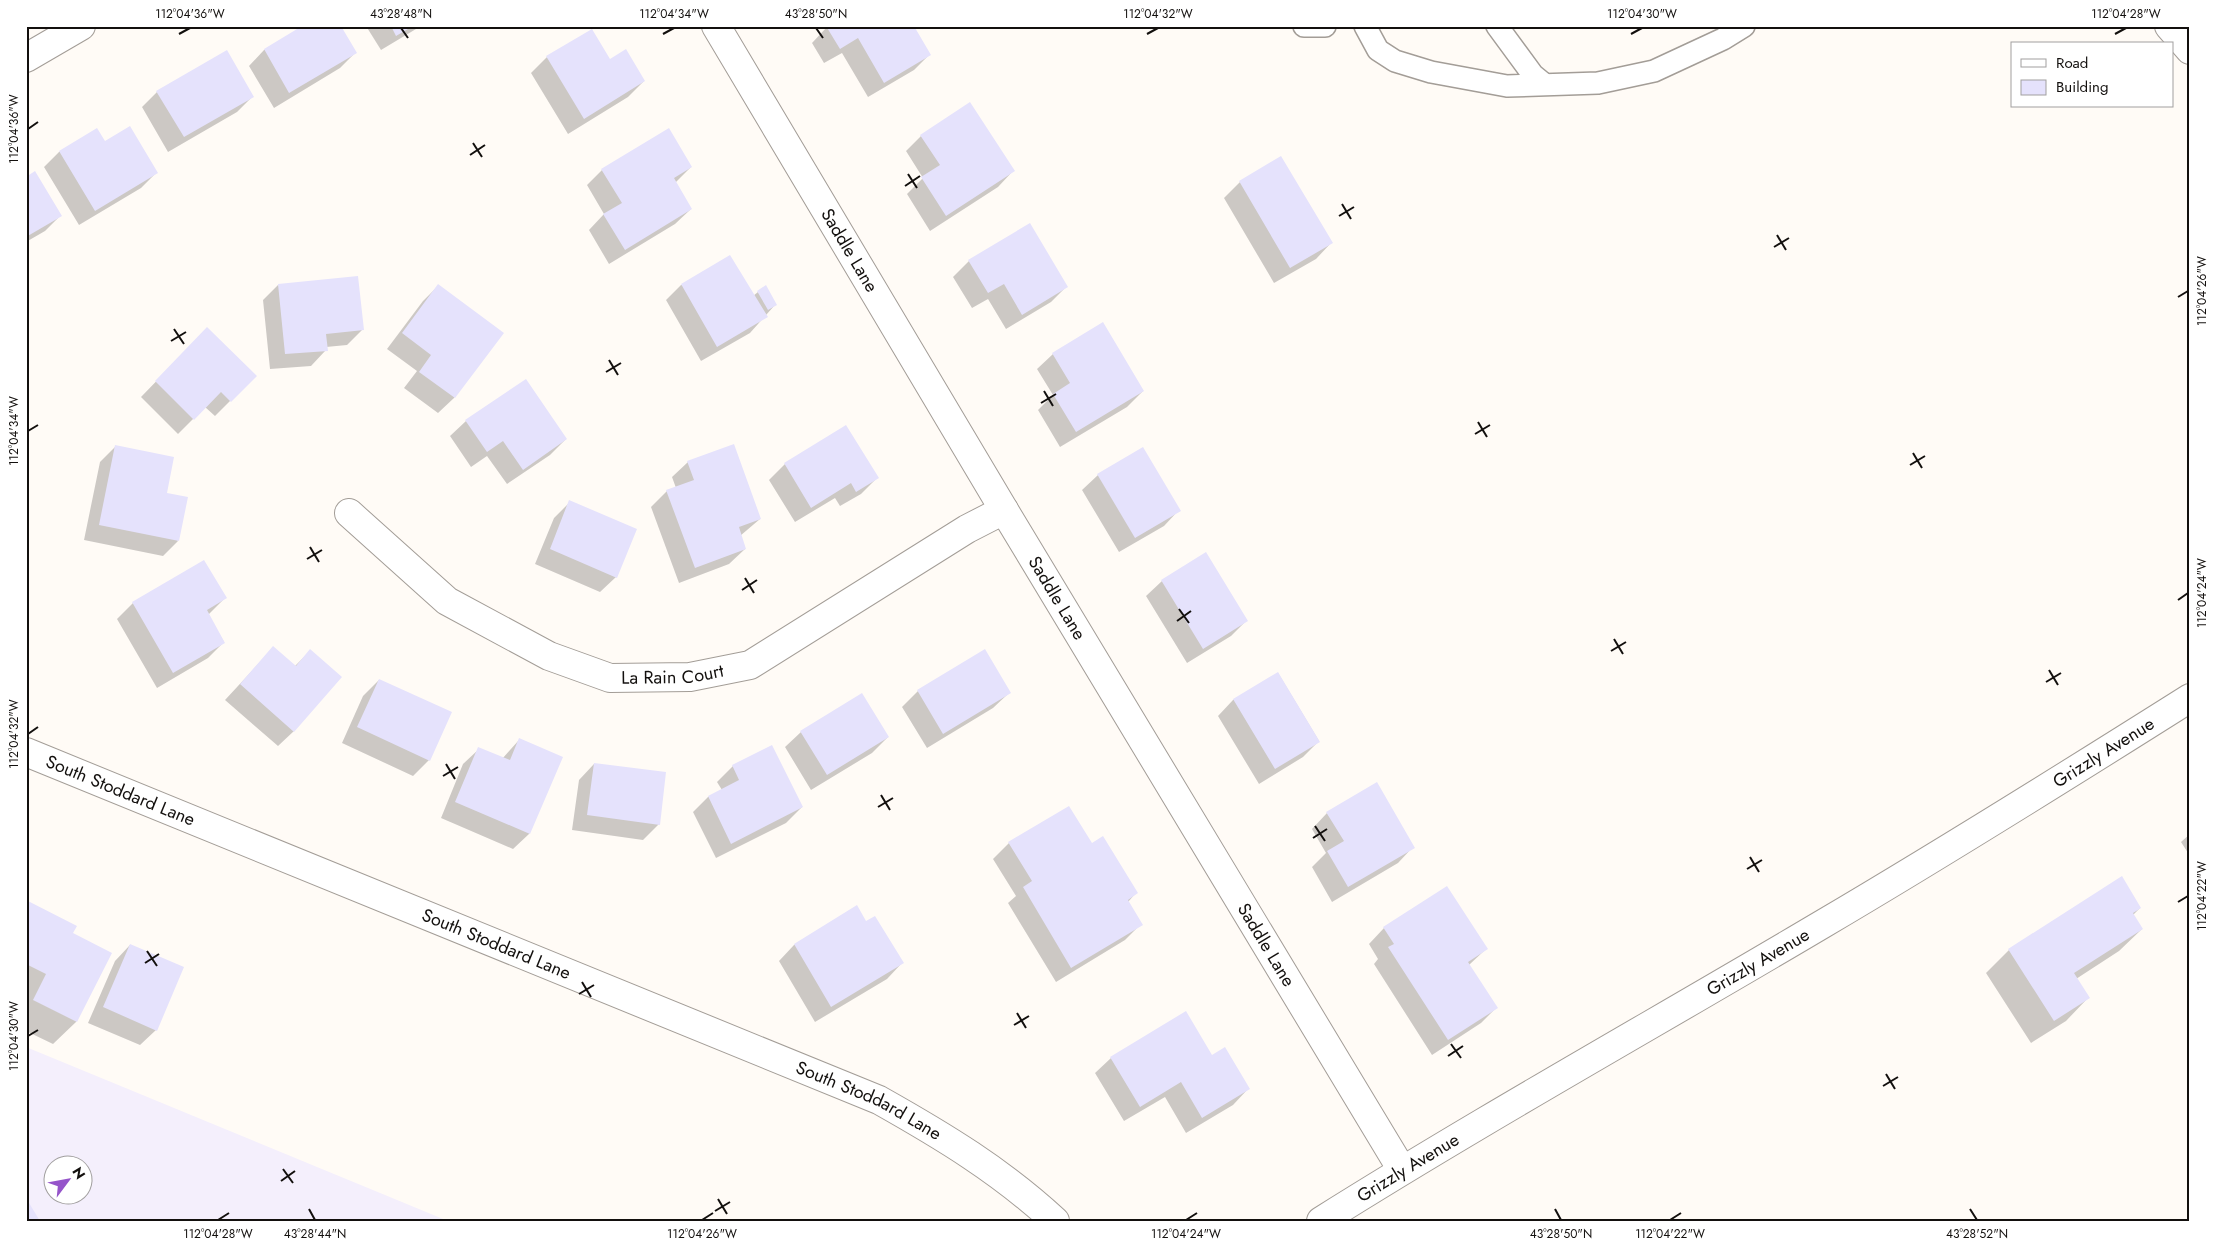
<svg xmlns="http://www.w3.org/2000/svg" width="2216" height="1247" font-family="Jost,sans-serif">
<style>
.commercial{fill:#f4effc;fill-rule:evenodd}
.shadow{fill:#0003}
.building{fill:#e5e2fc}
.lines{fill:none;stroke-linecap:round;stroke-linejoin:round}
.lane-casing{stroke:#a39d97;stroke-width:24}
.street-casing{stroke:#a39d97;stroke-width:30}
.secondary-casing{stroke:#a39d97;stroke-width:30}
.lane{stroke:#fff;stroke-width:21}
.street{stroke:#fff;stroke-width:28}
.secondary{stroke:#fff;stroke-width:28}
.ticks{fill:none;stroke:#13100e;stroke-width:2}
.labels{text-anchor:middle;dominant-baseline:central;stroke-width:4.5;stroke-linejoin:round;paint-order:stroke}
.street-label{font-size:18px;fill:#13100e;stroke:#fff}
.neatline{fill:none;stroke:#13100e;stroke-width:2}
.ticks-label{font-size:12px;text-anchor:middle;fill:#13100e}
</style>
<rect width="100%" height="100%" fill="#fffbf6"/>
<path class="commercial" d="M 26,1047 L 448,1221 L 26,1221 ZM 52,1164 L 82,1164 L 82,1194 L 52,1194 Z"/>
<path class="shadow" d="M 305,26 L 355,53 L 340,68 L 274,108 L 249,66 L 264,50 Z
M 366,26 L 421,26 L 381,50 Z
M 827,27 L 929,55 L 914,70 L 868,97 L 842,53 L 824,63 L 812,43 Z
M 547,57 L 610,60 L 644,81 L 628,97 L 568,134 L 531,73 Z
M 157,92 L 252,97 L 237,112 L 168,152 L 142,107 Z
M 97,130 L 105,143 L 156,173 L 141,188 L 79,225 L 44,167 L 59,152 Z
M 921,136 L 1013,171 L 998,187 L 930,231 L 907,194 L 923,178 L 906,151 Z
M 1281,158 L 1331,243 L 1316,259 L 1274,283 L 1224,198 L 1240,182 Z
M 691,167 L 675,183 L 691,209 L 675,224 L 609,264 L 589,230 L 604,214 L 587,185 L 602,170 Z
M 26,178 L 60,216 L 45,231 L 26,242 Z
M 969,261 L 1066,287 L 1051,302 L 1006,329 L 988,299 L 972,308 L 953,277 Z
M 278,285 L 362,330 L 347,345 L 326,347 L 326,350 L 311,366 L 270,369 L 263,300 Z
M 681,285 L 753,296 L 758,292 L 775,305 L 750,333 L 701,361 L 666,300 Z
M 438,286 L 502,333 L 454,398 L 438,413 L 404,388 L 417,371 L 387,349 L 423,301 Z
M 207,329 L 255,376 L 215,416 L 205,407 L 178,434 L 141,397 Z
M 1053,354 L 1143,391 L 1127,407 L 1060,447 L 1038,410 L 1053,395 L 1037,369 Z
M 466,421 L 566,439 L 550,455 L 507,484 L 487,456 L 471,467 L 450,436 Z
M 846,427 L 877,478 L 861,494 L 840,506 L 835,498 L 795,522 L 769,480 L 785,464 Z
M 116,446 L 178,541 L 163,556 L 84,540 L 100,462 Z
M 688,462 L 760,519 L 740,536 L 745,549 L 729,564 L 679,583 L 651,507 L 667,491 L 676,488 L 672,477 Z
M 1098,475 L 1179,510 L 1164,526 L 1119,552 L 1082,490 Z
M 570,502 L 616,577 L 600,592 L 535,564 L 554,518 Z
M 1162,581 L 1246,621 L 1231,636 L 1187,663 L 1146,596 Z
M 225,598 L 208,615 L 224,642 L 208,658 L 157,688 L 117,619 L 133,603 Z
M 273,648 L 295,666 L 310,651 L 294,731 L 278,746 L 225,700 Z
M 984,651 L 1009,693 L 993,708 L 927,748 L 902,707 L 918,691 Z
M 1278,673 L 1319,741 L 1303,757 L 1259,784 L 1218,716 L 1233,700 Z
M 379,680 L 429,760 L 413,776 L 342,743 L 363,696 Z
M 801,732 L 888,737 L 872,753 L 811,790 L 785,747 Z
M 519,740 L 561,758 L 529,834 L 513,849 L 441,818 L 463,764 L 479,749 L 502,759 Z
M 594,764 L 659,824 L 643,840 L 572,830 L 579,780 Z
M 733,766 L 802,807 L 786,823 L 716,858 L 693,812 L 708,797 L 722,790 L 717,782 Z
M 1327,813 L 1413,847 L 1398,863 L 1332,902 L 1312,867 L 1326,853 L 1312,829 Z
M 2190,834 L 2190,856 L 2181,842 Z
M 1009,843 L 1091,845 L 1136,893 L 1128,902 L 1141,924 L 1125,940 L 1056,982 L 1008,903 L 1016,896 L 993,859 Z
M 2121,878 L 2140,908 L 2133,915 L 2142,929 L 2119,951 L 2076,979 L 2088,998 L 2066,1021 L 2031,1043 L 1986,973 L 2009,950 Z
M 26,901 L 72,934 L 110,953 L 76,1022 L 53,1044 L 26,1031 Z
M 857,907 L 866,923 L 902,963 L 887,979 L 815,1022 L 779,961 L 794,945 Z
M 1384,928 L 1486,949 L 1469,965 L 1496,1008 L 1481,1023 L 1432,1055 L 1374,964 L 1378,959 L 1369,944 Z
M 130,945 L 156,1030 L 140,1045 L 88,1023 L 115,961 Z
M 1211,1056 L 1248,1089 L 1233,1105 L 1186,1133 L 1165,1097 L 1124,1121 L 1095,1073 L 1111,1058 Z"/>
<path class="building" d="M 302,26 L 341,26 L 357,53 L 289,93 L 264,49 Z
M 391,26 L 413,26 L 396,36 Z
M 826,26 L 914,26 L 931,55 L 884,83 L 858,38 L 840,49 Z
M 592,29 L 610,59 L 626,49 L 645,81 L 584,119 L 546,56 Z
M 227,50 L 254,97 L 184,137 L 156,91 Z
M 970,102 L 1015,171 L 946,216 L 921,177 L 940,165 L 920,135 Z
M 130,126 L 158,173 L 95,211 L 59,151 L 97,128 L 105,141 Z
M 669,128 L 692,167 L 674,178 L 692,209 L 625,250 L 603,214 L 622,203 L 601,169 Z
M 1281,156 L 1333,243 L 1290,268 L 1239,181 Z
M 35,171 L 62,216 L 26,237 L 26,177 Z
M 1030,223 L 1068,287 L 1022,315 L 1004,284 L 988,293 L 968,260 Z
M 730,255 L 768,317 L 717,347 L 681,284 Z
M 358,276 L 364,330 L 326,334 L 328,351 L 285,354 L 278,284 Z
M 438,284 L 504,333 L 455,398 L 419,372 L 431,355 L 402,333 Z
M 766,285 L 777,305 L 768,310 L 757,291 Z
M 1103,322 L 1144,391 L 1076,432 L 1053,394 L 1070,383 L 1052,353 Z
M 207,327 L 257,376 L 231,402 L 221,392 L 194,420 L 155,381 Z
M 526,379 L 567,439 L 523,470 L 503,441 L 487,452 L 465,420 Z
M 846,425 L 879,478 L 856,492 L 851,483 L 811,508 L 784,463 Z
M 734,444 L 761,519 L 739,527 L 746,549 L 695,568 L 666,490 L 694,480 L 687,461 Z
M 115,445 L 174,457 L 167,493 L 188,497 L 179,541 L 99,525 Z
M 1143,447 L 1181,511 L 1135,538 L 1097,474 Z
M 569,500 L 637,529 L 617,578 L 550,549 Z
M 1206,552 L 1248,621 L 1203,649 L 1161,580 Z
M 204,560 L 227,598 L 207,610 L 225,643 L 173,673 L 132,602 Z
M 273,646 L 296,666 L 310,649 L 342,677 L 294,732 L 240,684 Z
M 985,649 L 1011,693 L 943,734 L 917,690 Z
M 1278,672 L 1320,742 L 1275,769 L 1233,699 Z
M 379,679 L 452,712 L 430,761 L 357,727 Z
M 862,693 L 889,737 L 827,775 L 800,731 Z
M 519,738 L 563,757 L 530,834 L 455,802 L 478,747 L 510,760 Z
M 772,745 L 803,807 L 731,844 L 708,796 L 739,780 L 732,765 Z
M 594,763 L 666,772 L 660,825 L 587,815 Z
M 1377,782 L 1415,848 L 1348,887 L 1327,851 L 1344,841 L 1326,812 Z
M 1069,806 L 1092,843 L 1103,836 L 1138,893 L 1128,900 L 1143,925 L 1071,968 L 1023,887 L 1032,881 L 1008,842 Z
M 2122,876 L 2141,908 L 2133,913 L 2143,929 L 2074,973 L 2090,998 L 2054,1021 L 2008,949 Z
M 1447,886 L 1488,949 L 1468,962 L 1498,1008 L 1448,1040 L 1388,947 L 1394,944 L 1383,927 Z
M 26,900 L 77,926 L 73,933 L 112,953 L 77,1022 L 33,1000 L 46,974 L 26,964 Z
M 857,905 L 866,921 L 875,916 L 904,963 L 831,1007 L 794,944 Z
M 130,944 L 184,967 L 157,1031 L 103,1007 Z
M 1186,1011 L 1212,1055 L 1225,1047 L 1250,1089 L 1202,1118 L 1181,1082 L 1140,1107 L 1110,1057 Z
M 26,1198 L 40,1221 L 26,1221 Z"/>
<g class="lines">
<g class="lane-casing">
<path id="lane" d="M 1304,26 L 1325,26
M 1365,26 L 1378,50 L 1395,61 L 1431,72 L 1507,86 L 1598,83 L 1654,71 L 1723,39 L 1744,26
M 1497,26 L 1533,75 L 1544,84"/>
</g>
<g class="street-casing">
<g id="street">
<path id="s1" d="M 716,26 L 1004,510 L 1402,1170"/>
<path d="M 26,58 L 81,26"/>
<path id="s2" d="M 349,513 L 447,601 L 549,656 L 610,678 L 690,677 L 750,665 L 967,529 L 1004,510"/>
<path id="s3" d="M 26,752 L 879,1100 C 943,1136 1001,1171 1055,1221"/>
<path id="s4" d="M 1321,1221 C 1485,1118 1654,1024 1821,925 C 1945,852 2068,775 2190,698"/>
</g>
</g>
<g class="secondary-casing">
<path id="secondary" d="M 2169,26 L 2190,50"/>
</g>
<use href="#lane" class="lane"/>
<use href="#street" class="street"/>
<use href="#secondary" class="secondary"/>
</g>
<path class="ticks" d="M 401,28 L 408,38M 816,28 L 823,38M 179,34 L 190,28M 663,34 L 674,28M 1147,34 L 1158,28M 1631,34 L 1642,28M 2115,34 L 2126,28M 28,129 L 38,122M 473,143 L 482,157M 470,155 L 485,145M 908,174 L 917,188M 905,186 L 920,176M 1342,204 L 1351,219M 1339,216 L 1354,207M 1777,235 L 1786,250M 1774,247 L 1789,238M 2178,297 L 2188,291M 174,329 L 184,344M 171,341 L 186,332M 609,360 L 618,375M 606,372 L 621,363M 1044,391 L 1053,406M 1041,403 L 1056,394M 1478,422 L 1487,437M 28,431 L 38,425M 1475,434 L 1490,425M 1913,453 L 1922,468M 1910,465 L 1925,456M 310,547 L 319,562M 307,559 L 322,550M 745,578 L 754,593M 742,590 L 757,580M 2178,600 L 2188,593M 1179,609 L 1189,623M 1177,621 L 1191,611M 1614,639 L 1623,654M 1611,651 L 1626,642M 2049,670 L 2058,685M 2046,682 L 2061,673M 28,734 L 38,727M 446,764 L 455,779M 443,776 L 458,767M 881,795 L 890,810M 878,807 L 893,798M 1315,826 L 1325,841M 1313,838 L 1327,829M 1750,857 L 1759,872M 1747,869 L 1762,860M 2178,902 L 2188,896M 147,951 L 157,966M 145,963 L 159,954M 582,982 L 591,997M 579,994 L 594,985M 1017,1013 L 1026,1028M 1014,1025 L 1029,1016M 28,1036 L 38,1030M 1451,1044 L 1461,1058M 1448,1056 L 1463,1046M 1886,1074 L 1895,1089M 1883,1086 L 1898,1077M 283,1169 L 293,1183M 281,1181 L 295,1171M 718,1199 L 727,1214M 309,1209 L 315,1220M 1555,1209 L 1561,1220M 1970,1209 L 1977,1220M 715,1211 L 730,1202M 218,1220 L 229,1213M 702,1220 L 713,1213M 1186,1220 L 1197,1213M 1670,1220 L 1681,1213"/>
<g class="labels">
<g class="street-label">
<text stroke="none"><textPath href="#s1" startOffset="261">Saddle Lane</textPath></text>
<text stroke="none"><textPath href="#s1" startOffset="666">Saddle Lane</textPath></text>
<text stroke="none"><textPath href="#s2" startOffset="375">La Rain Court</textPath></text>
<text stroke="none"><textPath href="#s4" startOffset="912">Grizzly Avenue</textPath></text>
<text stroke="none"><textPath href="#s3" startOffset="102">South Stoddard Lane</textPath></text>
<text stroke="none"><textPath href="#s3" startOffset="508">South Stoddard Lane</textPath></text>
<text stroke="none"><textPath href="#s1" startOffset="1071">Saddle Lane</textPath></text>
<text stroke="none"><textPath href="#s4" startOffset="508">Grizzly Avenue</textPath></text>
<text stroke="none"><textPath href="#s3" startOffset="912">South Stoddard Lane</textPath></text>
<text stroke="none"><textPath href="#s4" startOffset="102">Grizzly Avenue</textPath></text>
</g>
</g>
<rect width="2216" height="1247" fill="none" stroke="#ffffff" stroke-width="55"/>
<rect x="2011" y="42" width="162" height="65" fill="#ffffff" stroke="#a19f9f"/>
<rect x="2021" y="59" width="25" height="8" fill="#ffffff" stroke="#a19f9f"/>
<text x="2056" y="68" font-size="15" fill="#13100e">Road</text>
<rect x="2021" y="80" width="25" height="15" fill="#e5e2fc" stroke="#a19f9f"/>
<text x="2056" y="92" font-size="15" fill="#13100e">Building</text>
<g transform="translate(68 1180) rotate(58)"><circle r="24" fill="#ffffff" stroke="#a19f9f"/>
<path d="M0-4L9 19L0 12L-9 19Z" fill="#9554ca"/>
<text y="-8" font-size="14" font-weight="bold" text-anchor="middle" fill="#13100e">N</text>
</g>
<rect x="28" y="28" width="2160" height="1192" class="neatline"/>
<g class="ticks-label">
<text x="190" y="18">112°04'36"W</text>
<text x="401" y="18">43°28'48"N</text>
<text x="674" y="18">112°04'34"W</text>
<text x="816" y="18">43°28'50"N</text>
<text x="1158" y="18">112°04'32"W</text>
<text x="1642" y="18">112°04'30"W</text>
<text x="2126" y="18">112°04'28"W</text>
<text transform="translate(14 129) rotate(-90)" y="4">112°04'36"W</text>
<text transform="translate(2202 291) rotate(-90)" y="4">112°04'26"W</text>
<text transform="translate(14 431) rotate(-90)" y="4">112°04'34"W</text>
<text transform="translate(2202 593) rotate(-90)" y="4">112°04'24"W</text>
<text transform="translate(14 734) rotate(-90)" y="4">112°04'32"W</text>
<text transform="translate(2202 896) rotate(-90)" y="4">112°04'22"W</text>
<text transform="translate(14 1036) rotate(-90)" y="4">112°04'30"W</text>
<text x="218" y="1238">112°04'28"W</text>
<text x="315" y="1238">43°28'44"N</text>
<text x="702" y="1238">112°04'26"W</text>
<text x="1186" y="1238">112°04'24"W</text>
<text x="1561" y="1238">43°28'50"N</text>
<text x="1670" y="1238">112°04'22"W</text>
<text x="1977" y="1238">43°28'52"N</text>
</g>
</svg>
